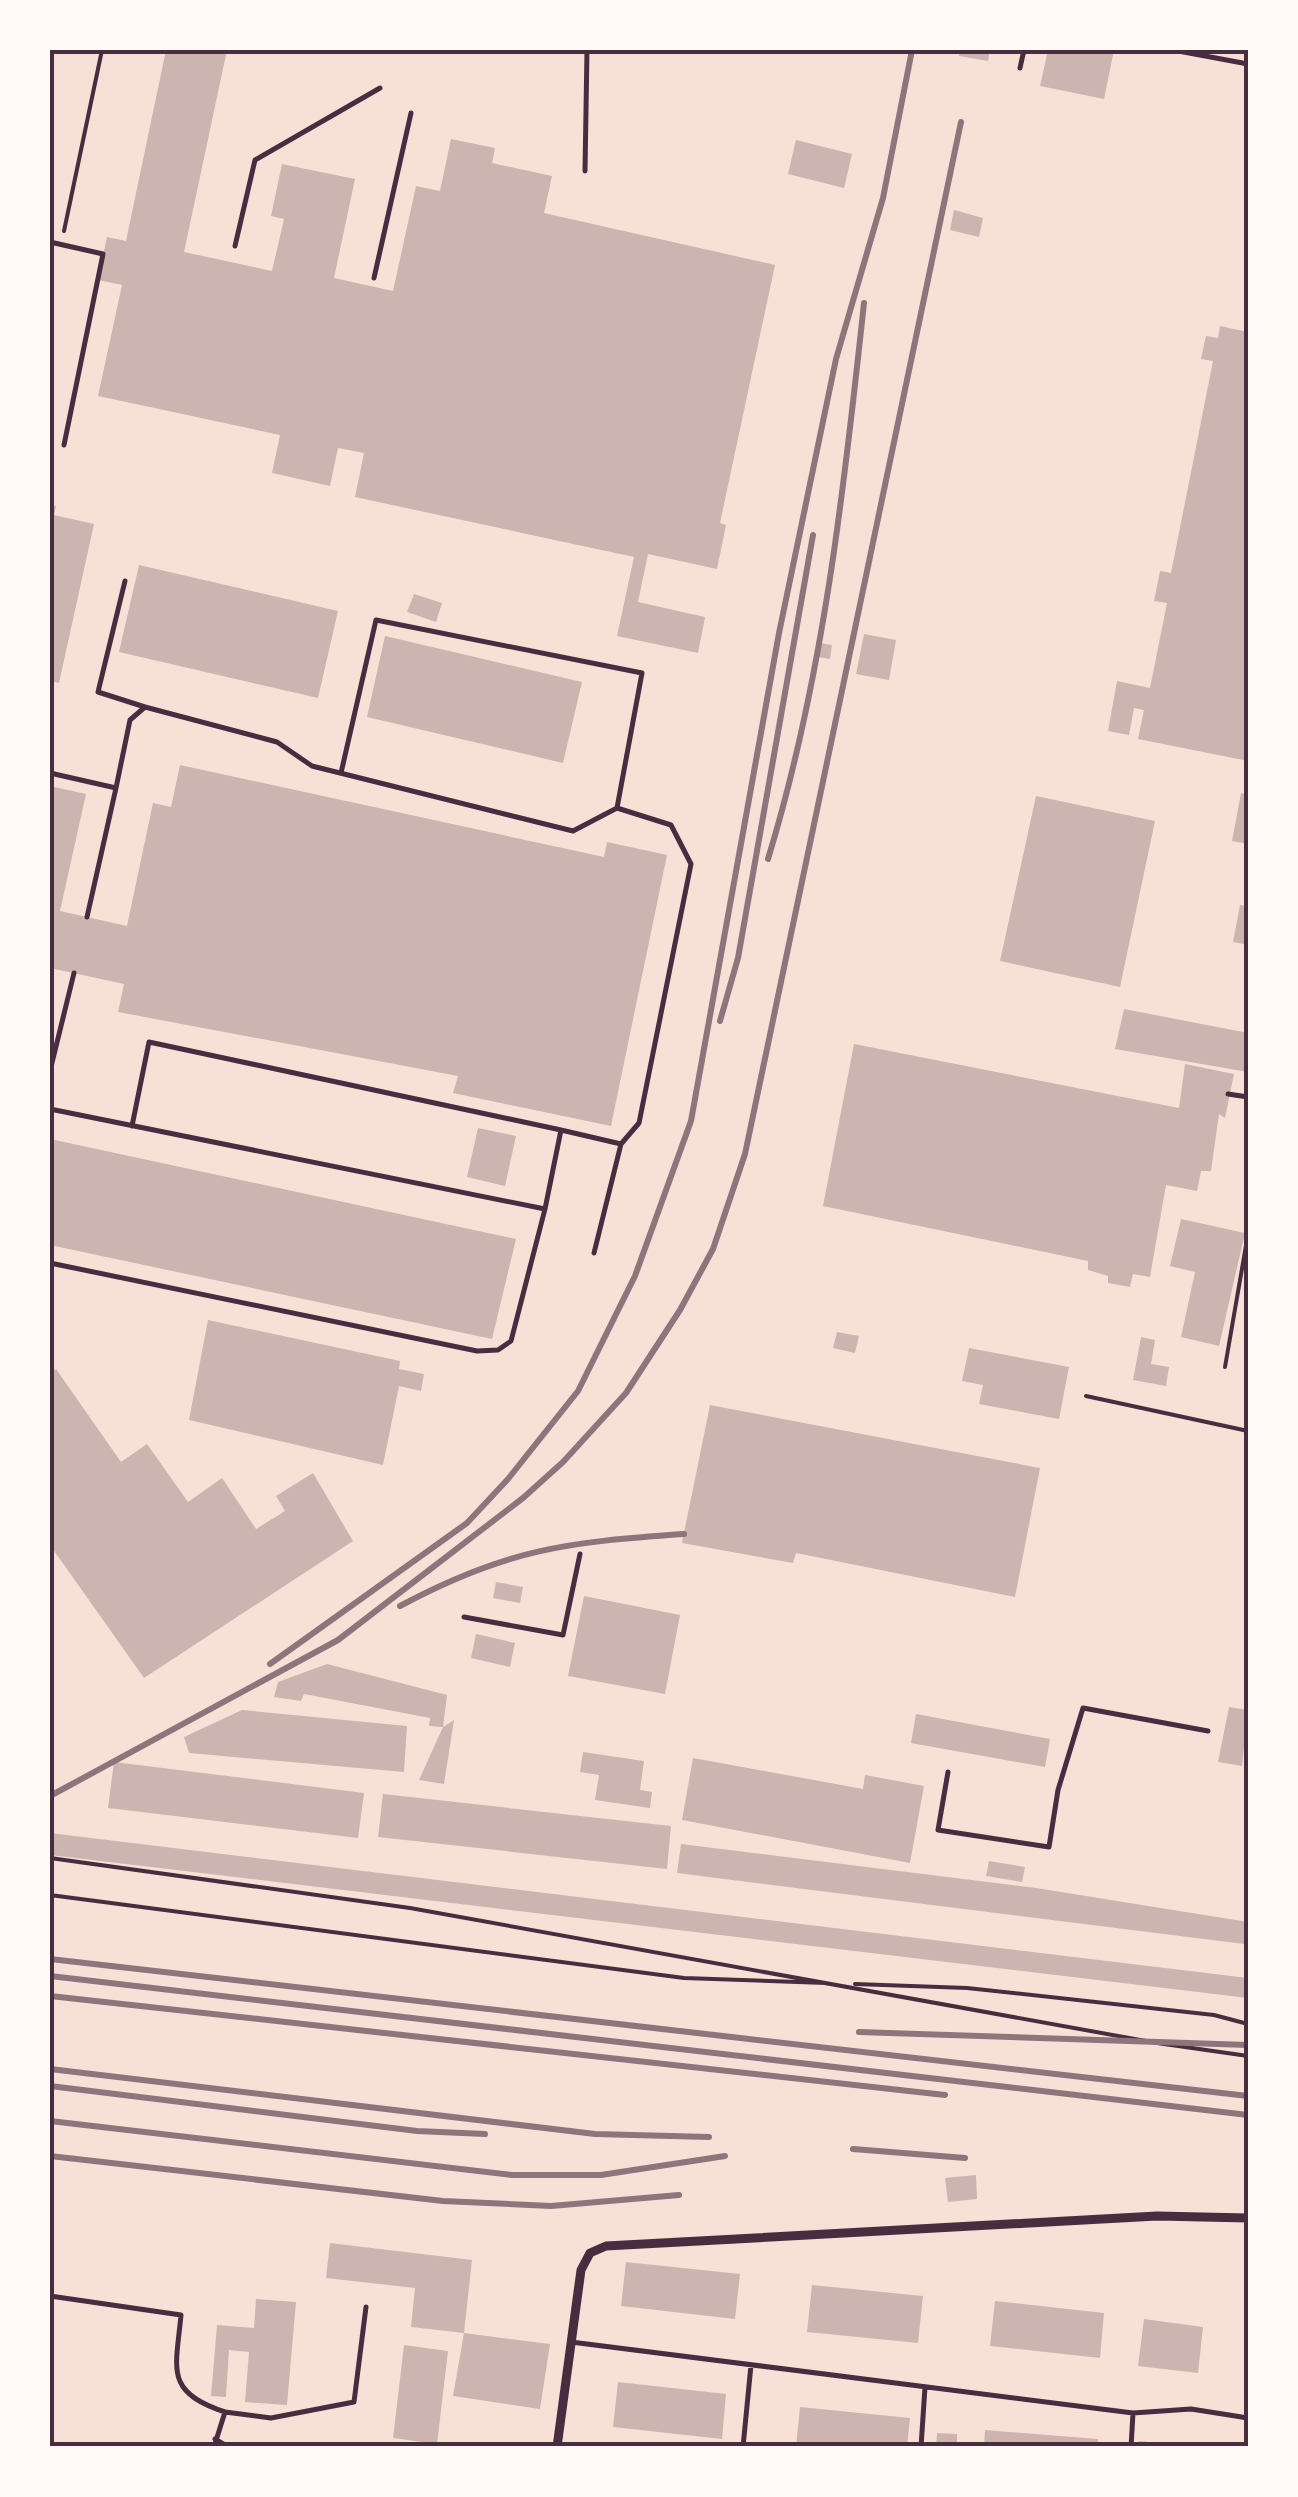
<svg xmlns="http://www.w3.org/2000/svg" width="1298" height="2497" font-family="Rubik,sans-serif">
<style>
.building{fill:#ccb4b1}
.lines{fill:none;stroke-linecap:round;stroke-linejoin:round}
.path{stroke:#4a2c40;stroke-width:4}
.service{stroke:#4a2c40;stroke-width:5}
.minor{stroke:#4a2c40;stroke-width:9}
.rail{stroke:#8f747c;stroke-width:6}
.neatline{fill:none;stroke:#4a2c40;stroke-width:4}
</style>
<rect width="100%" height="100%" fill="#f7e1d7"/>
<path class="building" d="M 166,50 L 227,50 L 184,252 L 272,271 L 284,219 L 271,216 L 282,164 L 355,179 L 334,278 L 393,291 L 416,186 L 440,191 L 451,139 L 495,148 L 492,163 L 552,176 L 544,213 L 775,265 L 720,523 L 726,525 L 717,569 L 648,554 L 638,602 L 705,617 L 698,653 L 617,636 L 634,557 L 355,497 L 364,453 L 338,448 L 330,486 L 272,473 L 280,435 L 98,396 L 122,285 L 98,280 L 107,237 L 126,241 Z
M 960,50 L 990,50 L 988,61 L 959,56 Z
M 1048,50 L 1114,50 L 1104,99 L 1040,86 Z
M 796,140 L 852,154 L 844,188 L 788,174 Z
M 954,210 L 983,218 L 979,237 L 950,230 Z
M 1220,326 L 1248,332 L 1248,761 L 1138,739 L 1144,710 L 1134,708 L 1129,735 L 1108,731 L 1117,681 L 1150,688 L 1167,603 L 1154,601 L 1160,571 L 1171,573 L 1213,361 L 1201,359 L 1206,336 L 1218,338 Z
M 50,505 L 56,506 L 54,515 L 94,524 L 59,683 L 50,681 Z
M 139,565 L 338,611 L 318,698 L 119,652 Z
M 414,594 L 442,603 L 436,622 L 407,612 Z
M 864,634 L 896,640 L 889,680 L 856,674 Z
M 385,636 L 582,682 L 563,763 L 367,717 Z
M 820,643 L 832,645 L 830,659 L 818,657 Z
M 180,765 L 604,857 L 607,842 L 667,855 L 611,1126 L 453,1093 L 458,1076 L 118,1012 L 124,984 L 50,968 L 50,786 L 86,794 L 60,911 L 127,926 L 153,803 L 171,807 Z
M 1241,793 L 1248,795 L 1248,844 L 1232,841 Z
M 1036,796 L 1155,821 L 1120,987 L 1000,961 Z
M 1240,905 L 1248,906 L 1248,945 L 1233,942 Z
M 1124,1009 L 1248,1033 L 1248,1072 L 1115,1049 Z
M 854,1044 L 1179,1108 L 1185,1064 L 1234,1074 L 1225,1118 L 1219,1114 L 1211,1171 L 1201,1171 L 1197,1191 L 1166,1185 L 1150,1277 L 1133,1274 L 1130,1287 L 1108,1283 L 1108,1276 L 1088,1270 L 1088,1261 L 823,1206 Z
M 478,1128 L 516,1136 L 505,1186 L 467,1177 Z
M 50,1139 L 516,1239 L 492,1339 L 50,1245 Z
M 1181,1219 L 1245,1233 L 1219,1346 L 1181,1337 L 1195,1272 L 1170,1266 Z
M 208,1320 L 400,1361 L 399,1369 L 424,1374 L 421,1391 L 399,1386 L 383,1465 L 189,1420 Z
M 837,1332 L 859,1336 L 855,1353 L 833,1348 Z
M 1141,1337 L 1155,1340 L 1151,1364 L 1169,1367 L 1166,1386 L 1133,1380 Z
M 969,1348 L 1069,1367 L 1059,1419 L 979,1404 L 983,1385 L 962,1381 Z
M 56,1369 L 121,1462 L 147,1444 L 188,1502 L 222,1478 L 256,1529 L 285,1511 L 276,1496 L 313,1473 L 353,1541 L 144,1678 L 50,1545 L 50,1373 Z
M 710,1405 L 1040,1468 L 1015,1597 L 796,1553 L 793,1563 L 682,1543 Z
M 496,1582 L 523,1587 L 520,1603 L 493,1598 Z
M 584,1596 L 680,1615 L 665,1694 L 568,1676 Z
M 476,1634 L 515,1643 L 510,1667 L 471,1658 Z
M 327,1664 L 447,1695 L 443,1727 L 429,1726 L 430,1718 L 304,1694 L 301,1701 L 274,1697 L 278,1682 Z
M 1229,1707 L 1248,1710 L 1242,1766 L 1218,1762 Z
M 242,1710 L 407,1726 L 404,1772 L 189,1753 L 184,1737 Z
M 916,1714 L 1050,1739 L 1045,1767 L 911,1743 Z
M 454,1720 L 444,1784 L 419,1780 L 443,1727 Z
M 583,1752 L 644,1761 L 640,1790 L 652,1792 L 650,1808 L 595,1800 L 599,1775 L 580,1772 Z
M 693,1758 L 863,1789 L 865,1775 L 924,1786 L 910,1863 L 682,1820 Z
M 114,1762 L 364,1793 L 358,1838 L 108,1808 Z
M 383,1794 L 671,1826 L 667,1869 L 378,1837 Z
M 50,1833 L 1248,1978 L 1248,1998 L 50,1855 Z
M 681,1844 L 1036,1888 L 1248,1922 L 1244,1944 L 677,1873 Z
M 989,1861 L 1025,1867 L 1022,1882 L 986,1876 Z
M 976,2175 L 977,2199 L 948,2202 L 945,2178 Z
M 330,2243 L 472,2260 L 464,2333 L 411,2327 L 415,2288 L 326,2278 Z
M 626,2262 L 740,2274 L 735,2319 L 621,2306 Z
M 812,2285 L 923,2296 L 918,2343 L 807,2332 Z
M 256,2299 L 296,2302 L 287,2405 L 245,2402 L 249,2352 L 229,2350 L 226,2397 L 211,2396 L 217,2325 L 254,2328 Z
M 995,2301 L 1104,2313 L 1100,2358 L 990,2346 Z
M 1144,2319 L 1203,2327 L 1198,2373 L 1138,2366 Z
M 464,2333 L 550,2344 L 540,2409 L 453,2396 Z
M 404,2345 L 448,2351 L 437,2444 L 393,2438 Z
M 618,2382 L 726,2394 L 722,2439 L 613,2427 Z
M 800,2407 L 910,2418 L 907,2447 L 796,2447 Z
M 985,2430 L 1098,2439 L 1098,2447 L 984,2447 Z
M 937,2433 L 957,2434 L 957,2447 L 936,2447 Z
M 1139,2441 L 1167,2444 L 1167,2447 L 1139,2447 Z"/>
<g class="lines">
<path class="path" d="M 136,50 L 151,50
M 64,231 L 102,50
M 1225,1367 L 1248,1234
M 1086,1396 L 1248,1431
M 50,1858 L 410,1908 L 1157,2043 L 1248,2056
M 50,1895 L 684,1978 L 826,1983
M 855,1984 L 967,1988 L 1214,2015 L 1248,2024"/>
<path class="service" d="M 1173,50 L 1248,64
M 1020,68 L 1024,50
M 585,171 L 587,50
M 50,242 L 103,254 L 64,445
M 235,246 L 255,160 L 380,88
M 374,278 L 411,113
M 125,581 L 98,692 L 145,707
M 50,773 L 116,788 L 130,720 L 145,707 L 277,742 L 312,766 L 573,831 L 617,808 L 671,825 L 691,864 L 639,1123 L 621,1144 L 561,1130 L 545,1209
M 341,773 L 376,620 L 642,673 L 617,808
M 87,917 L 116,788
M 50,1071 L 74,973
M 1228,1094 L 1248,1097
M 50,1109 L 545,1209 L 511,1341 L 498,1350 L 477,1351 L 50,1263
M 132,1126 L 149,1042 L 561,1130
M 594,1253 L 621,1144
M 464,1617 L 563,1635 L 580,1554
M 948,1772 L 938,1830 L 1049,1847 L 1058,1790 L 1083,1708 L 1208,1731
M 50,2296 L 181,2315 C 176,2369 164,2392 225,2412
M 571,2342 L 1133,2413 L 1191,2409 L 1248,2418
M 215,2439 L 228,2447
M 214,2447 L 225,2412 L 271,2418 L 354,2402 L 366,2307
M 743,2447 L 751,2365
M 921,2447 L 925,2387
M 1131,2447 L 1133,2413"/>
<path class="minor" d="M 557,2447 L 581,2270 L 590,2253 L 606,2246 L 1157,2216 L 1248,2218"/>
<path class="rail" d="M 768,859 C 823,679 844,490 864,303
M 720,1021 L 738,958 L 813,535
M 400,1606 C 506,1549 567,1542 684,1534
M 270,1664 L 467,1523 L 508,1479 L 578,1391 L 635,1276 L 691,1121 L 779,633 L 836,359 L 883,198 L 912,50
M 50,1796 L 338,1640 L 523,1498 L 563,1462 L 626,1393 L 680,1310 L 713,1249 L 745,1154 L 961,122
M 50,1959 L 1248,2096
M 50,1976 L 1248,2115
M 50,1996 L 945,2095
M 859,2032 L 1248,2045
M 50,2069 L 595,2134 L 709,2137
M 50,2086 L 417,2131 L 485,2134
M 50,2121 L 512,2175 L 601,2175 L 725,2156
M 853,2149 L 965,2158
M 50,2156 L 443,2201 L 551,2206 L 679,2195"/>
</g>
<rect width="1298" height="2497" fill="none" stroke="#fffaf5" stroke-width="105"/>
<rect x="52" y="52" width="1194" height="2392" class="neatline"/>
</svg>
